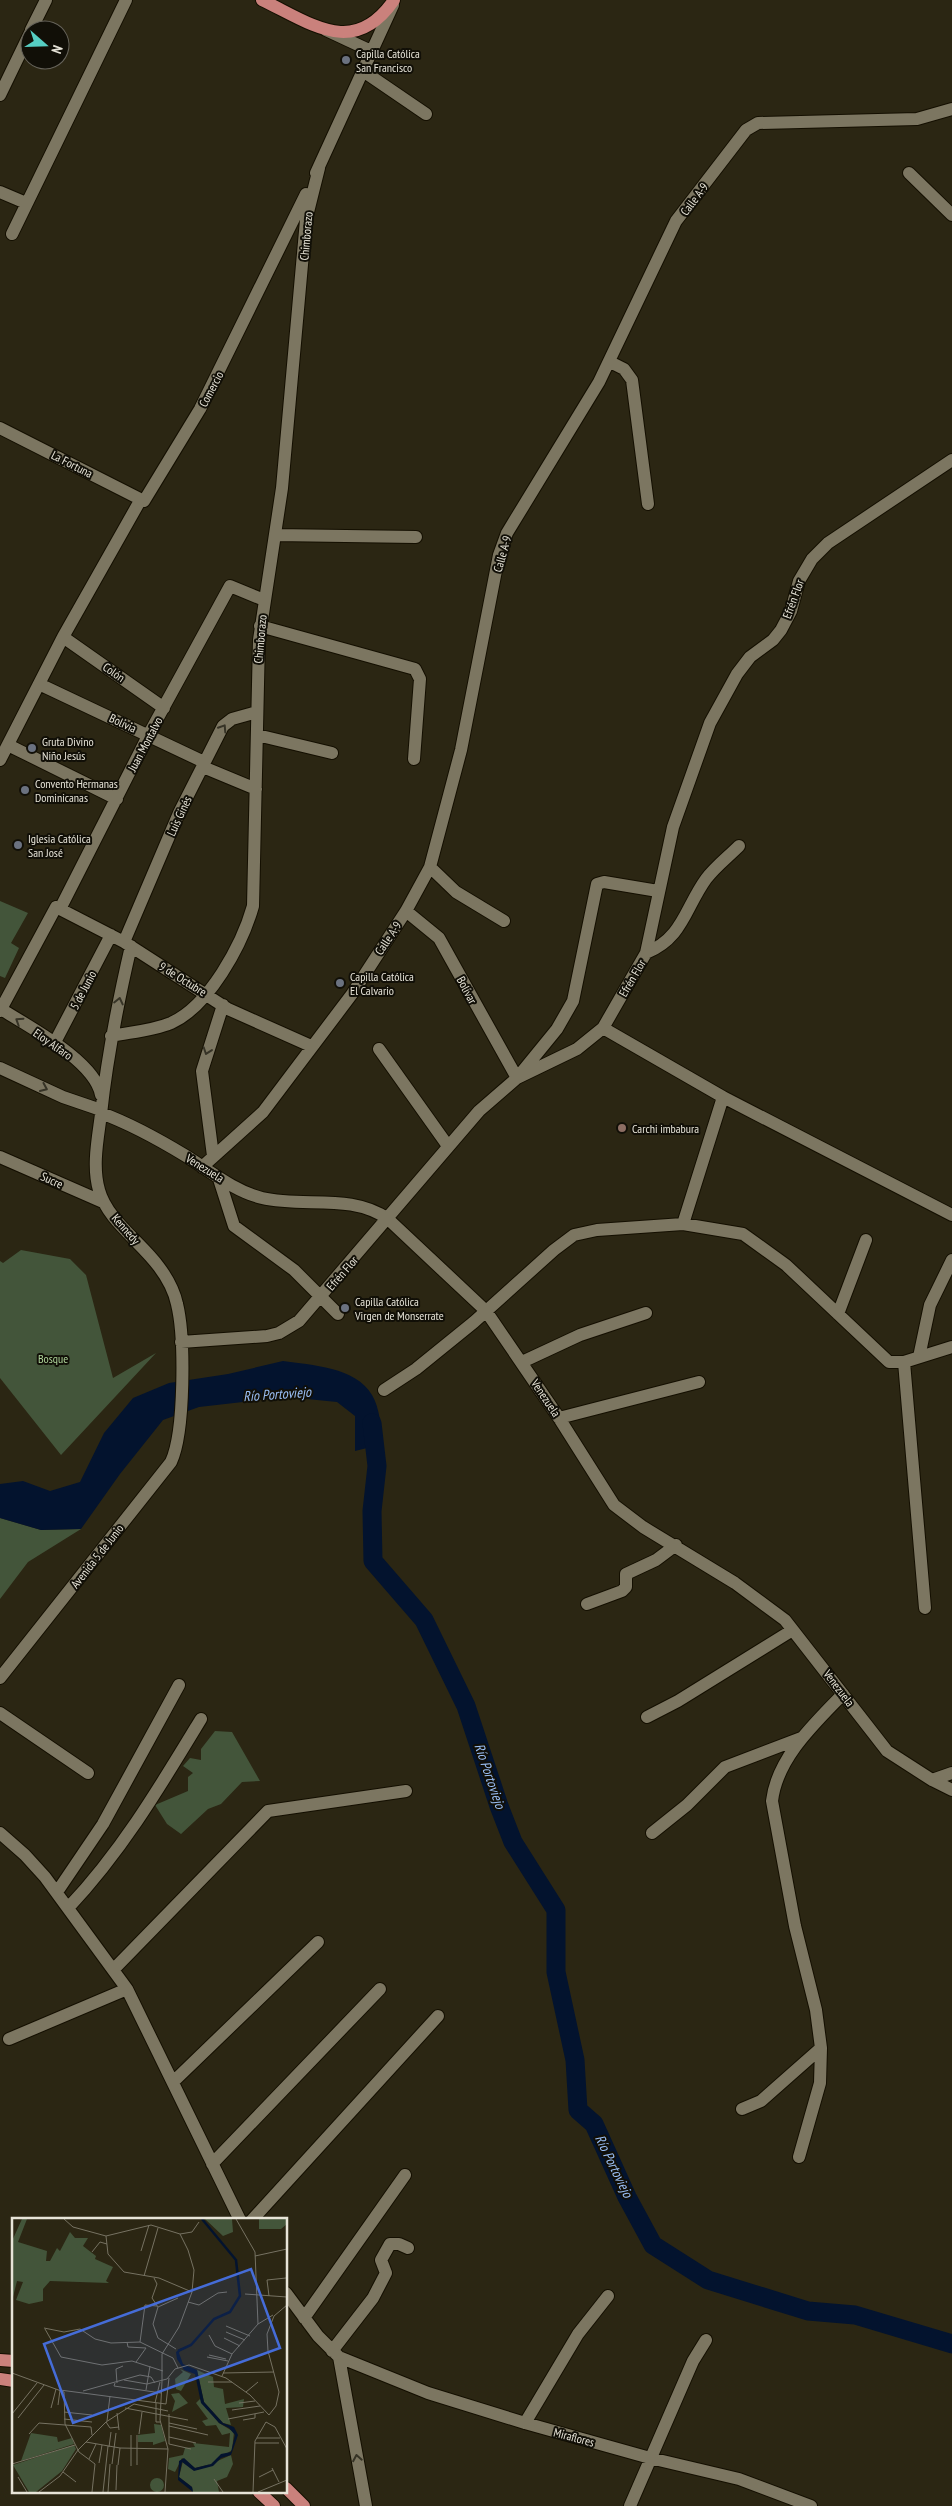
<svg xmlns="http://www.w3.org/2000/svg" width="952" height="2506" font-family="'PT Sans Narrow',sans-serif">
<style>
.green{fill:#43553a}
.water{fill:#03132e}
.lines{fill:none;stroke-linecap:round;stroke-linejoin:round}
.river{stroke:#03132e;stroke-width:19}
.minor-casing{stroke:#140f01;stroke-width:14}
.major-casing{stroke:#140f01;stroke-width:14}
.minor{stroke:#7c7661;stroke-width:12}
.major{stroke:#ca817c;stroke-width:12}
.oneway{stroke:#363326}
.worship-dot{fill:#6b7280;stroke:#110f07;stroke-width:2}
.education-dot{fill:#8d6e63;stroke:#110f07;stroke-width:2}
.labels{text-anchor:middle;dominant-baseline:central;stroke-width:4;stroke-linejoin:round;paint-order:stroke}
.poi-label{font-size:12px;fill:#e7e4d8;stroke:#110f07;text-anchor:start}
.street-label{font-size:12px;fill:#e7e4d8;stroke:#110f07}
.park-label{font-size:12px;fill:#aed49a;stroke:#110f07}
.water-label{font-size:14px;font-style:italic;fill:#9bc0f7;stroke:#110f07}
.inset-river{fill:none;stroke:#03132e;stroke-width:2.5}
.inset-road{fill:none;stroke:#767262;stroke-width:1}
.view{fill:#456cd8;fill-opacity:0.15;stroke:#456cd8;stroke-width:2.5}
.inset-edge{fill:none;stroke:#e7e4d8;stroke-width:2.5}
</style>
<rect width="100%" height="100%" fill="#2b2613"/>
<path class="green" d="M 0,901 L 28,913 L 11,943 L 19,948 L 5,978 L 0,976 Z
M 21,1250 L 70,1259 L 86,1275 L 113,1378 L 156,1353 L 61,1455 L 0,1378 L 0,1261 L 3,1263 Z
M 0,1518 L 41,1530 L 81,1529 L 28,1562 L 0,1599 Z
M 215,1731 L 232,1732 L 260,1781 L 242,1782 L 221,1804 L 208,1809 L 181,1834 L 167,1824 L 155,1805 L 188,1791 L 188,1777 L 193,1773 L 183,1766 L 190,1758 L 201,1760 L 201,1749 Z"/>
<path class="water" d="M 283,1361 C 311,1365 356,1367 372,1395 C 380,1408 381,1429 383,1444 L 355,1451 L 355,1416 L 337,1402 L 287,1397 L 199,1407 L 163,1420 L 120,1474 L 81,1529 L 41,1530 L 0,1518 L 0,1484 L 23,1481 L 50,1491 L 80,1482 L 104,1433 L 133,1398 L 169,1383 L 228,1374 Z"/>
<g class="lines">
<path class="river" d="M 372,1423 L 377,1466 L 372,1511 L 373,1561 L 424,1620 L 466,1706 L 499,1806 L 513,1842 L 556,1910 L 556,1972 L 575,2060 L 578,2110 L 594,2124 L 627,2197 L 653,2245 L 708,2280 L 808,2311 L 855,2315 L 952,2344"/>
<g class="minor-casing">
<path id="minor" d="M 31,30 L 46,0
M 326,30 L 371,51
M 363,71 L 426,114
M 0,95 L 30,33
M 316,173 L 393,5
M 909,173 L 952,215
M 0,192 L 26,203
M 12,234 L 126,0
M 610,362 L 624,369 L 632,380 L 648,504
M 0,428 L 144,501
M 275,535 L 416,537
M 260,626 L 415,669 L 420,679 L 414,759
M 63,637 L 164,708
M 39,684 L 204,762
M 257,735 L 332,753
M 8,745 L 117,799
M 0,760 L 63,637 L 141,499 L 144,501 L 200,409 L 306,194
M 203,767 L 256,789
M 430,867 L 456,892 L 504,921
M 56,907 L 124,942 L 228,1009 L 311,1046
M 406,911 L 439,938 L 517,1078 L 557,1029 L 573,1001 L 597,884 L 604,882 L 658,891
M 124,942 L 179,813 L 223,726 L 232,719 L 257,712
M 646,953 C 683,938 685,908 706,879 C 715,867 728,857 739,846
M 4,1003 L 1,1009 C 29,1027 95,1061 101,1095
M 0,1011 L 56,907 L 60,909 L 149,734 L 230,586 L 264,600
M 603,1028 L 723,1097 L 952,1215
M 111,1036 C 131,1032 152,1031 171,1023 C 209,1006 242,945 253,906 L 259,640 L 282,488 L 306,220 L 319,168
M 54,1044 L 111,935
M 379,1049 L 448,1146
M 0,1068 L 63,1097 L 101,1110
M 101,1113 C 131,1124 158,1139 186,1156 C 210,1171 234,1191 262,1198 C 304,1208 351,1193 388,1219 L 486,1311 L 559,1418 L 614,1505 L 643,1527 L 735,1583 L 785,1620 L 887,1751 L 932,1780 L 952,1790
M 213,1156 L 202,1071 L 223,1005
M 0,1157 L 103,1202
M 202,1167 L 263,1112 L 352,994 L 406,911 L 430,867 L 461,750 L 499,555 L 507,533 L 599,382 L 676,221 L 746,130 L 758,123 L 917,119 L 952,109
M 219,1179 L 234,1226 L 294,1270 L 338,1314
M 683,1224 L 723,1097
M 838,1314 L 866,1240
M 181,1342 L 267,1336 L 279,1333 L 299,1321 L 479,1111 L 517,1078 L 577,1049 L 603,1028 L 646,953 L 673,827 L 710,723 L 737,674 L 750,657 L 773,640 L 781,630 L 791,611 L 799,581 L 812,559 L 828,543 L 952,460
M 919,1357 L 930,1305 L 952,1260
M 522,1362 L 580,1335 L 646,1313
M 904,1362 L 925,1608
M 384,1390 L 416,1369 L 474,1322 L 554,1250 L 574,1235 L 597,1230 L 683,1224 L 743,1234 L 786,1265 L 889,1362 L 904,1362 L 952,1347
M 559,1418 L 699,1382
M 587,1604 L 622,1591 L 626,1587 L 626,1574 L 656,1560 L 676,1545
M 0,1678 L 171,1462 C 185,1432 185,1337 177,1304 C 174,1290 168,1279 159,1267 C 141,1242 107,1220 99,1190 C 92,1166 98,1138 101,1114 C 107,1057 118,1002 131,946
M 0,1713 L 88,1773
M 647,1717 L 678,1701 L 791,1631
M 932,1780 L 952,1773
M 0,1833 L 25,1855 L 45,1877 L 127,1989 L 240,2220
M 652,1833 L 687,1805 L 725,1767 L 801,1738
M 57,1892 L 103,1824 L 179,1685
M 68,1908 C 122,1851 161,1785 201,1719
M 113,1970 L 268,1811 L 406,1791
M 9,2039 L 127,1989
M 173,2082 L 318,1942
M 742,2109 L 761,2101 L 821,2048
M 799,2157 L 820,2083 L 821,2048 L 816,2010 L 795,1926 L 772,1801 C 777,1758 814,1724 843,1694
M 212,2164 L 380,1989
M 252,2220 L 438,2016
M 286,2293 L 318,2336 L 339,2357 L 366,2506
M 304,2318 L 405,2175
M 332,2351 L 373,2298 L 386,2273 L 381,2260 L 390,2244 L 399,2244 L 408,2248
M 339,2357 L 428,2393 L 525,2423 L 650,2458 L 739,2479 L 811,2506
M 525,2423 L 578,2334 L 608,2296
M 630,2506 L 693,2361 L 706,2340"/>
</g>
<g class="major-casing">
<path id="major" d="M 262,0 C 312,24 354,58 394,0
M 0,2360 L 14,2361
M 0,2379 L 14,2381
M 286,2488 L 304,2506
M 259,2492 L 274,2506"/>
</g>
<use href="#minor" class="minor"/>
<use href="#major" class="major"/>
</g>
<defs><path id="oneway-chevron" d="M-2-3.5L2.5 0L-2 3.5" fill="none" stroke-width="1.6" stroke-linecap="round" stroke-linejoin="round" transform="scale(1.25)"/></defs>
<g class="oneway">
<use href="#oneway-chevron" transform="translate(223 728) rotate(-57)"/>
<use href="#oneway-chevron" transform="translate(119 1001) rotate(-77)"/>
<use href="#oneway-chevron" transform="translate(19 1021) rotate(-147)"/>
<use href="#oneway-chevron" transform="translate(207 1051) rotate(109)"/>
<use href="#oneway-chevron" transform="translate(44 1088) rotate(24)"/>
<use href="#oneway-chevron" transform="translate(357 2458) rotate(-100)"/>
</g>
<g class="worship-dot">
<circle cx="346" cy="60" r="5"/>
<circle cx="32" cy="748" r="5"/>
<circle cx="25" cy="790" r="5"/>
<circle cx="18" cy="845" r="5"/>
<circle cx="340" cy="983" r="5"/>
<circle cx="345" cy="1308" r="5"/>
</g>
<circle class="education-dot" cx="622" cy="1128" r="5"/>
<g class="labels">
<g class="poi-label">
<text x="356" y="53">Capilla Católica<tspan x="356" dy="14">San Francisco</tspan></text>
<text x="42" y="741">Gruta Divino<tspan x="42" dy="14">Niño Jesús</tspan></text>
<text x="35" y="783">Convento Hermanas<tspan x="35" dy="14">Dominicanas</tspan></text>
<text x="28" y="838">Iglesia Católica<tspan x="28" dy="14">San José</tspan></text>
<text x="350" y="976">Capilla Católica<tspan x="350" dy="14">El Calvario</tspan></text>
<text x="632" y="1128">Carchi imbabura</text>
<text x="355" y="1301">Capilla Católica<tspan x="355" dy="14">Virgen de Monserrate</tspan></text>
</g>
<g class="street-label">
<text transform="translate(694 199) rotate(-53)">Calle A-9</text>
<text transform="translate(306 236) rotate(-85)">Chimborazo</text>
<text transform="translate(211 389) rotate(-62)">Comercio</text>
<text transform="translate(72 464) rotate(27)">La Fortuna</text>
<text transform="translate(502 554) rotate(-74)">Calle A-9</text>
<text transform="translate(793 599) rotate(-70)">Efrén Flor</text>
<text transform="translate(260 639) rotate(-85)">Chimborazo</text>
<text transform="translate(114 672) rotate(35)">Colón</text>
<text transform="translate(123 723) rotate(25)">Bolivia</text>
<text transform="translate(145 744) rotate(-62)">Juan Montalvo</text>
<text transform="translate(179 816) rotate(-65)">Luis Ginés</text>
<text transform="translate(388 938) rotate(-56)">Calle A-9</text>
<text transform="translate(632 978) rotate(-60)">Efrén Flor</text>
<text transform="translate(183 979) rotate(32)">9 de Octubre</text>
<text transform="translate(83 990) rotate(-62)">5 de Junio</text>
<text transform="translate(467 990) rotate(62)">Bolívar</text>
<text transform="translate(53 1044) rotate(35)">Eloy Alfaro</text>
<text transform="translate(205 1168) rotate(32)">Venezuela</text>
<text transform="translate(52 1180) rotate(24)">Sucre</text>
<text transform="translate(126 1229) rotate(49)">Kennedy</text>
<text transform="translate(342 1273) rotate(-49)">Efrén Flor</text>
<text transform="translate(546 1398) rotate(56)">Venezuela</text>
<text transform="translate(97 1556) rotate(-52)">Avenida 5 de Junio</text>
<text transform="translate(839 1688) rotate(53)">Venezuela</text>
<text transform="translate(574 2437) rotate(15)">Miraflores</text>
</g>
<g class="park-label">
<text x="53" y="1358">Bosque</text>
</g>
<g class="water-label">
<text transform="translate(277 1394) rotate(-4)">Río Portoviejo</text>
<text transform="translate(490 1776) rotate(71)">Río Portoviejo</text>
<text transform="translate(614 2166) rotate(64)">Río Portoviejo</text>
</g>
</g>
<g transform="translate(12 2218)">
<rect width="275" height="275" fill="#2b2613"/>
<path d="M 10,1 L 15,1 L 6,24 L 35,33 L 34,43 L 38,43 L 45,30 L 48,33 L 58,14 L 63,20 L 76,20 L 71,28 L 84,38 L 83,41 L 101,49 L 94,63 L 97,65 L 38,63 L 31,71 L 31,83 L 17,86 L 4,82 L 11,64 L 5,63 L 0,83 L 0,23 ZM 193,1 L 220,1 L 221,14 L 211,18 ZM 247,1 L 275,1 L 275,6 L 269,11 L 247,11 ZM 168,151 L 179,156 L 169,173 L 164,171 L 163,161 L 171,154 ZM 185,152 L 201,159 L 202,169 L 211,171 L 213,186 L 232,181 L 231,189 L 214,190 L 219,207 L 211,205 L 192,184 ZM 167,175 L 176,185 L 160,194 L 163,183 L 159,176 ZM 188,181 L 207,205 L 222,214 L 220,232 L 199,246 L 183,250 L 170,240 L 163,254 L 156,251 L 157,240 L 171,237 L 173,230 L 183,229 L 181,225 L 217,229 L 218,215 L 210,217 L 204,207 L 194,208 L 190,203 L 196,201 L 184,185 ZM 142,206 L 149,207 L 153,223 L 141,227 L 141,224 L 126,224 L 126,217 L 143,215 ZM 19,215 L 45,219 L 46,224 L 60,220 L 62,226 L 9,243 ZM 62,227 L 64,231 L 50,253 L 24,274 L 17,274 L 1,247 ZM 219,237 L 221,246 L 215,259 L 205,263 L 207,274 L 181,274 L 180,269 L 167,259 L 171,243 L 185,252 ZM138 267a7 7 0 1 1 14 0a7 7 0 1 1-14 0Z" fill="#43553a"/>
<path d="M 169,130 L 167,135 L 171,146 L 185,152 L 192,184 L 211,205 L 222,209 L 226,217 L 219,237 L 209,240 L 201,248 L 182,253 L 170,244 L 167,259 L 180,269 L 181,274 L 166,262 L 167,243 L 172,240 L 183,250 L 199,246 L 209,236 L 219,234 L 223,217 L 217,210 L 207,205 L 189,185 L 183,156 L 172,152 L 165,141 L 164,134 Z" fill="#03132e"/>
<path class="inset-river" d="M 166,133 L 179,127 L 202,101 L 218,94 L 228,78 L 224,42 L 190,1"/>
<path class="inset-road" d="M 52,1 L 61,9 L 94,18M 224,1 L 243,34 L 246,106M 168,16 L 180,14 L 187,4M 129,33 L 137,7M 80,34 L 88,24 L 95,26M 243,38 L 275,31M 132,58 L 146,10M 142,60 L 145,66 L 140,80 L 146,89M 233,76 L 275,79M 257,78 L 255,62 L 274,60M 176,84 L 187,87 L 206,75 L 215,74M 214,108 L 238,118M 32,110 L 52,114 L 68,111 L 83,121 L 99,125 L 128,124 L 161,140 L 166,150M 33,111 L 49,139 L 90,147 L 120,143 L 151,153M 214,114 L 233,122M 197,117 L 203,128 L 220,136M 212,120 L 228,128M 115,124 L 116,129 L 134,130 L 124,144M 128,124 L 133,87 L 145,88M 164,131 L 146,120 L 141,106 L 146,89 L 166,80M 197,137 L 214,141M 195,139 L 216,143M 0,155 L 52,174 L 53,206 L 67,234 L 83,246 L 80,274M 211,155 L 262,154M 210,158 L 220,136 L 246,106 L 261,97M 112,162 L 135,166M 150,163 L 150,136 L 167,109 L 180,74 L 182,52 L 176,32 L 168,16 L 139,7 L 94,18 L 96,36 L 112,54 L 147,60 L 180,74M 150,163 L 148,202 L 156,231 L 153,274M 196,164 L 220,164M 103,165 L 102,168 L 149,175M 105,165 L 104,151 L 111,148M 135,166 L 155,161 L 163,151 L 177,147 L 214,160 L 238,177 L 257,197M 134,172 L 138,148M 71,173 L 128,157 L 139,159 L 143,165M 234,174 L 246,164M 143,185 L 148,164M 144,185 L 144,204 L 148,204M 227,185 L 243,183M 122,186 L 156,193M 46,187 L 48,172 L 154,186 L 157,160M 39,190 L 44,171M 113,190 L 176,202M 220,192 L 248,188M 52,194 L 80,197M 105,195 L 107,212M 0,196 L 25,165M 157,196 L 157,226M 257,197 L 264,188 L 267,174 L 256,133 L 255,116 L 262,98 L 275,87M 6,200 L 32,167M 52,201 L 80,204M 216,201 L 252,194M 231,202 L 243,200 L 243,196M 95,203 L 98,178M 94,204 L 98,210 L 107,209M 157,205 L 185,211M 157,208 L 196,217M 17,216 L 27,205 L 79,209 L 80,217M 127,216 L 130,194M 157,219 L 184,225M 245,220 L 268,220M 74,224 L 108,230 L 156,231M 243,225 L 267,225M 157,226 L 179,231M 97,229 L 99,214M 77,241 L 84,226M 87,245 L 90,227M 0,246 L 63,227M 100,246 L 104,215M 106,247 L 108,230M 125,247 L 125,217M 119,248 L 119,217M 260,250 L 267,264M 51,254 L 64,264M 6,259 L 15,274M 247,259 L 261,252M 202,261 L 211,274M 104,272 L 105,247M 27,274 L 48,258 L 66,232 L 94,204 L 122,186M 91,274 L 96,228M 96,274 L 98,246M 241,274 L 243,223 L 254,204 L 263,209 L 275,231M 246,274 L 275,262"/>
<path class="view" d="M 239,51 L 268,130 L 61,205 L 32,126 Z"/>
<rect width="275" height="275" class="inset-edge"/>
</g>
<g transform="translate(45 45) rotate(110)"><circle r="24" fill="#110f07" stroke="#67645b"/>
<path d="M0-4L9 19L0 12L-9 19Z" fill="#56cec3"/>
<text y="-8" font-size="14" font-weight="bold" text-anchor="middle" fill="#e7e4d8">N</text>
</g>
</svg>
